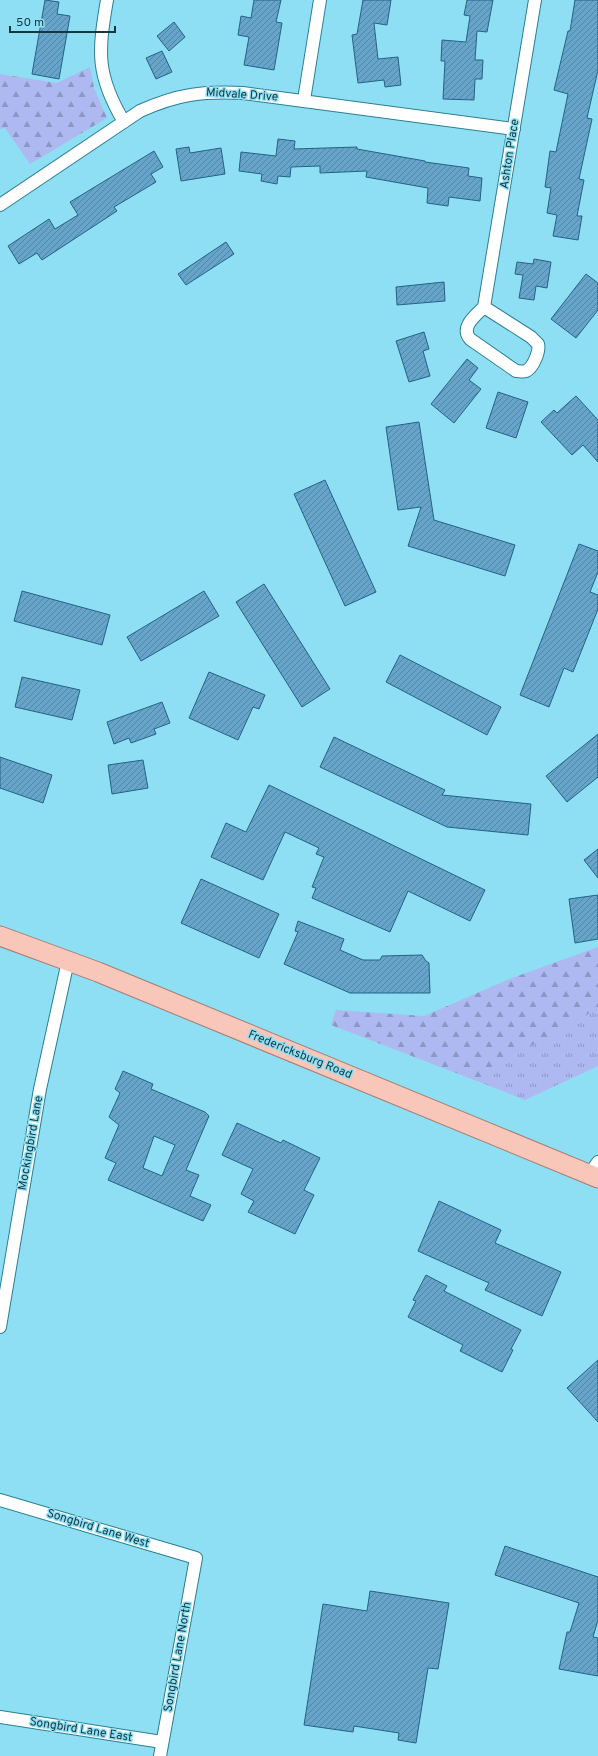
<svg xmlns="http://www.w3.org/2000/svg" width="598" height="1756" font-family="Overpass,sans-serif">
<style>
.grass{fill:url(#grass-tufts)}
.forest{fill:url(#forest-firs)}
.building{fill:url(#building-hatch);stroke:#236385;fill-rule:evenodd}
.lines{fill:none;stroke-linecap:round;stroke-linejoin:round}
.minor-casing{stroke:#2a7f92;stroke-width:14}
.primary-casing{stroke:#a67c70;stroke-width:21}
.minor{stroke:#fff;stroke-width:12}
.primary{stroke:#f8c7b9;stroke-width:19}
.labels{text-anchor:middle;dominant-baseline:central;stroke-width:3;stroke-linejoin:round;paint-order:stroke}
.street-label{font-size:12px;fill:#15373f;stroke:#8edff4}
</style>
<defs>
<pattern id="grass-tufts" width="24" height="20" patternUnits="userSpaceOnUse"><rect width="24" height="20" fill="#aeb9f1"/><path d="M3 7l-1-3M5 7V3M7 7l1-3M15 17l-1-3M17 17v-4M19 17l1-3" fill="none" stroke="#8c97c5"/></pattern>
<pattern id="forest-firs" width="22" height="20" patternUnits="userSpaceOnUse"><rect width="22" height="20" fill="#aeb9f1"/><path d="M5 1l3.5 6h-7zM16 11l3.5 6h-7z" fill="#8c97c5"/></pattern>
<pattern id="building-hatch" width="6" height="6" patternUnits="userSpaceOnUse"><rect width="6" height="6" fill="#66a4c9"/><path d="M-1 1l2-2M0 6l6-6M5 7l2-2" fill="none" stroke="#5386a5"/></pattern>
</defs>
<rect width="100%" height="100%" fill="#8edff4"/>
<path class="grass" d="M 598,947 L 598,1066 L 525,1100 L 413,1056 Z"/>
<path class="forest" d="M 90,67 L 94,88 L 107,118 L 30,164 L 5,128 L 0,129 L 0,74 L 57,83 Z
M 598,947 L 598,1008 L 548,1038 L 512,1054 L 477,1081 L 331,1025 L 336,1010 L 424,1016 L 512,978 Z"/>
<path class="building" d="M 45,0 L 59,2 L 57,14 L 70,16 L 59,79 L 32,74 Z
M 254,0 L 281,0 L 276,22 L 282,23 L 274,70 L 244,65 L 249,37 L 238,35 L 241,16 L 251,18 Z
M 363,0 L 391,0 L 387,25 L 374,23 L 378,59 L 398,57 L 401,85 L 385,87 L 384,80 L 358,83 L 352,35 L 357,34 Z
M 467,0 L 493,0 L 487,32 L 477,31 L 475,60 L 483,60 L 482,79 L 475,79 L 474,100 L 443,99 L 445,61 L 441,61 L 442,40 L 466,42 L 470,16 L 464,15 Z
M 575,0 L 598,0 L 598,70 L 587,118 L 592,119 L 579,179 L 584,180 L 577,216 L 582,216 L 578,240 L 553,236 L 557,215 L 547,213 L 551,188 L 545,187 L 550,151 L 556,152 L 568,94 L 554,90 L 568,31 L 570,31 Z
M 174,22 L 185,37 L 169,51 L 157,36 Z
M 162,51 L 172,72 L 156,79 L 146,58 Z
M 278,139 L 295,141 L 294,149 L 357,147 L 357,149 L 425,161 L 425,162 L 469,168 L 468,176 L 482,178 L 480,201 L 449,197 L 448,206 L 427,203 L 428,188 L 366,177 L 367,171 L 320,173 L 320,166 L 291,167 L 290,177 L 278,176 L 277,184 L 261,181 L 262,174 L 239,171 L 241,152 L 276,156 Z
M 189,147 L 190,153 L 221,148 L 225,174 L 181,181 L 176,149 Z
M 154,151 L 163,167 L 151,174 L 156,182 L 114,207 L 117,211 L 42,260 L 37,253 L 19,264 L 8,246 L 49,219 L 55,229 L 78,215 L 70,202 Z
M 226,242 L 234,254 L 186,285 L 178,274 Z
M 534,259 L 551,262 L 547,288 L 536,286 L 534,300 L 519,298 L 523,275 L 515,274 L 517,262 L 533,264 Z
M 586,274 L 598,283 L 598,310 L 576,338 L 551,319 Z
M 444,282 L 445,301 L 397,305 L 396,287 Z
M 424,332 L 429,349 L 423,351 L 430,376 L 409,382 L 396,341 Z
M 467,359 L 478,368 L 469,380 L 481,389 L 454,423 L 431,404 Z
M 498,392 L 528,402 L 516,438 L 486,428 Z
M 576,396 L 598,420 L 598,462 L 583,445 L 572,455 L 541,422 L 554,410 L 557,413 Z
M 419,422 L 434,520 L 515,545 L 505,576 L 408,546 L 421,507 L 398,510 L 386,427 Z
M 325,480 L 376,592 L 345,606 L 294,494 Z
M 579,544 L 598,551 L 598,572 L 590,592 L 598,595 L 598,609 L 573,672 L 564,668 L 549,707 L 520,695 Z
M 264,584 L 330,689 L 302,707 L 236,602 Z
M 22,591 L 110,615 L 102,645 L 14,621 Z
M 204,591 L 219,616 L 141,661 L 127,637 Z
M 400,655 L 501,707 L 487,735 L 386,682 Z
M 209,672 L 265,695 L 259,709 L 253,707 L 238,740 L 189,718 Z
M 22,677 L 80,690 L 72,720 L 15,707 Z
M 162,702 L 170,723 L 154,729 L 156,734 L 131,743 L 129,738 L 114,744 L 107,722 Z
M 598,734 L 598,777 L 567,802 L 546,776 Z
M 334,737 L 445,790 L 442,795 L 531,804 L 528,835 L 447,827 L 320,767 Z
M 0,757 L 52,775 L 43,803 L 0,788 Z
M 143,760 L 148,788 L 112,794 L 108,765 Z
M 269,785 L 485,890 L 470,921 L 408,891 L 390,932 L 312,898 L 316,888 L 312,887 L 324,857 L 316,854 L 319,848 L 285,832 L 263,880 L 211,857 L 226,823 L 246,832 Z
M 598,849 L 598,878 L 584,860 Z
M 201,879 L 279,914 L 259,958 L 181,923 Z
M 598,895 L 598,939 L 575,943 L 569,899 Z
M 298,921 L 344,939 L 340,950 L 363,960 L 380,960 L 382,956 L 422,955 L 426,961 L 429,963 L 430,993 L 350,993 L 284,964 L 298,932 L 295,931 Z
M 123,1071 L 153,1084 L 151,1089 L 205,1112 L 209,1116 L 186,1170 L 199,1175 L 190,1196 L 211,1205 L 203,1221 L 108,1180 L 116,1163 L 105,1158 L 119,1125 L 109,1117 L 120,1093 L 115,1089 ZM 154,1136 L 175,1145 L 162,1176 L 143,1168 Z
M 237,1123 L 281,1143 L 283,1140 L 320,1158 L 304,1190 L 314,1195 L 295,1234 L 248,1212 L 254,1201 L 241,1194 L 253,1169 L 222,1155 Z
M 439,1201 L 501,1230 L 495,1243 L 561,1272 L 542,1316 L 485,1290 L 489,1283 L 418,1251 Z
M 426,1275 L 447,1286 L 444,1291 L 521,1330 L 511,1349 L 513,1350 L 502,1372 L 460,1351 L 463,1345 L 408,1317 L 416,1301 L 413,1300 Z
M 598,1360 L 598,1422 L 567,1388 Z
M 505,1546 L 598,1577 L 598,1620 L 593,1637 L 598,1638 L 598,1676 L 559,1669 L 567,1632 L 570,1632 L 579,1603 L 495,1575 Z
M 370,1591 L 449,1603 L 438,1669 L 428,1668 L 416,1743 L 398,1740 L 399,1733 L 354,1726 L 353,1732 L 304,1725 L 323,1604 L 367,1611 Z"/>
<g class="lines">
<g class="minor-casing">
<path id="minor" d="M 107,0 C 98,52 96,75 124,122
M 304,100 L 320,0
M 0,205 L 140,111 C 178,94 203,91 243,93 L 514,129
M 484,307 L 531,337 L 538,344 C 540,351 533,368 526,371 C 523,372 519,371 516,371 L 470,339 C 460,327 475,316 484,307 L 535,0
M 589,1175 L 598,1162
M 0,1327 L 40,1089 L 68,961
M 0,1500 L 196,1558 L 160,1756
M 0,1717 L 162,1742"/>
</g>
<g class="primary-casing">
<path id="primary" d="M 0,936 L 98,972 L 598,1178"/>
</g>
<use href="#minor" class="minor"/>
<use href="#primary" class="primary"/>
</g>
<g class="labels">
<g class="street-label">
<text transform="translate(242 95) rotate(4)">Midvale Drive</text>
<text transform="translate(510 154) rotate(-81)">Ashton Place</text>
<text transform="translate(300 1055) rotate(22)">Fredericksburg Road</text>
<text transform="translate(31 1143) rotate(-80)">Mockingbird Lane</text>
<text transform="translate(98 1529) rotate(17)">Songbird Lane West</text>
<text transform="translate(178 1657) rotate(-80)">Songbird Lane North</text>
<text transform="translate(81 1730) rotate(9)">Songbird Lane East</text>
</g>
</g>
<path d="M10 26v6h105v-6" fill="none" stroke="#15373f" stroke-width="2"/>
<text x="16" y="26" font-size="12" fill="#15373f" stroke="#8edff4" stroke-width="3" paint-order="stroke">50 m</text>
</svg>
